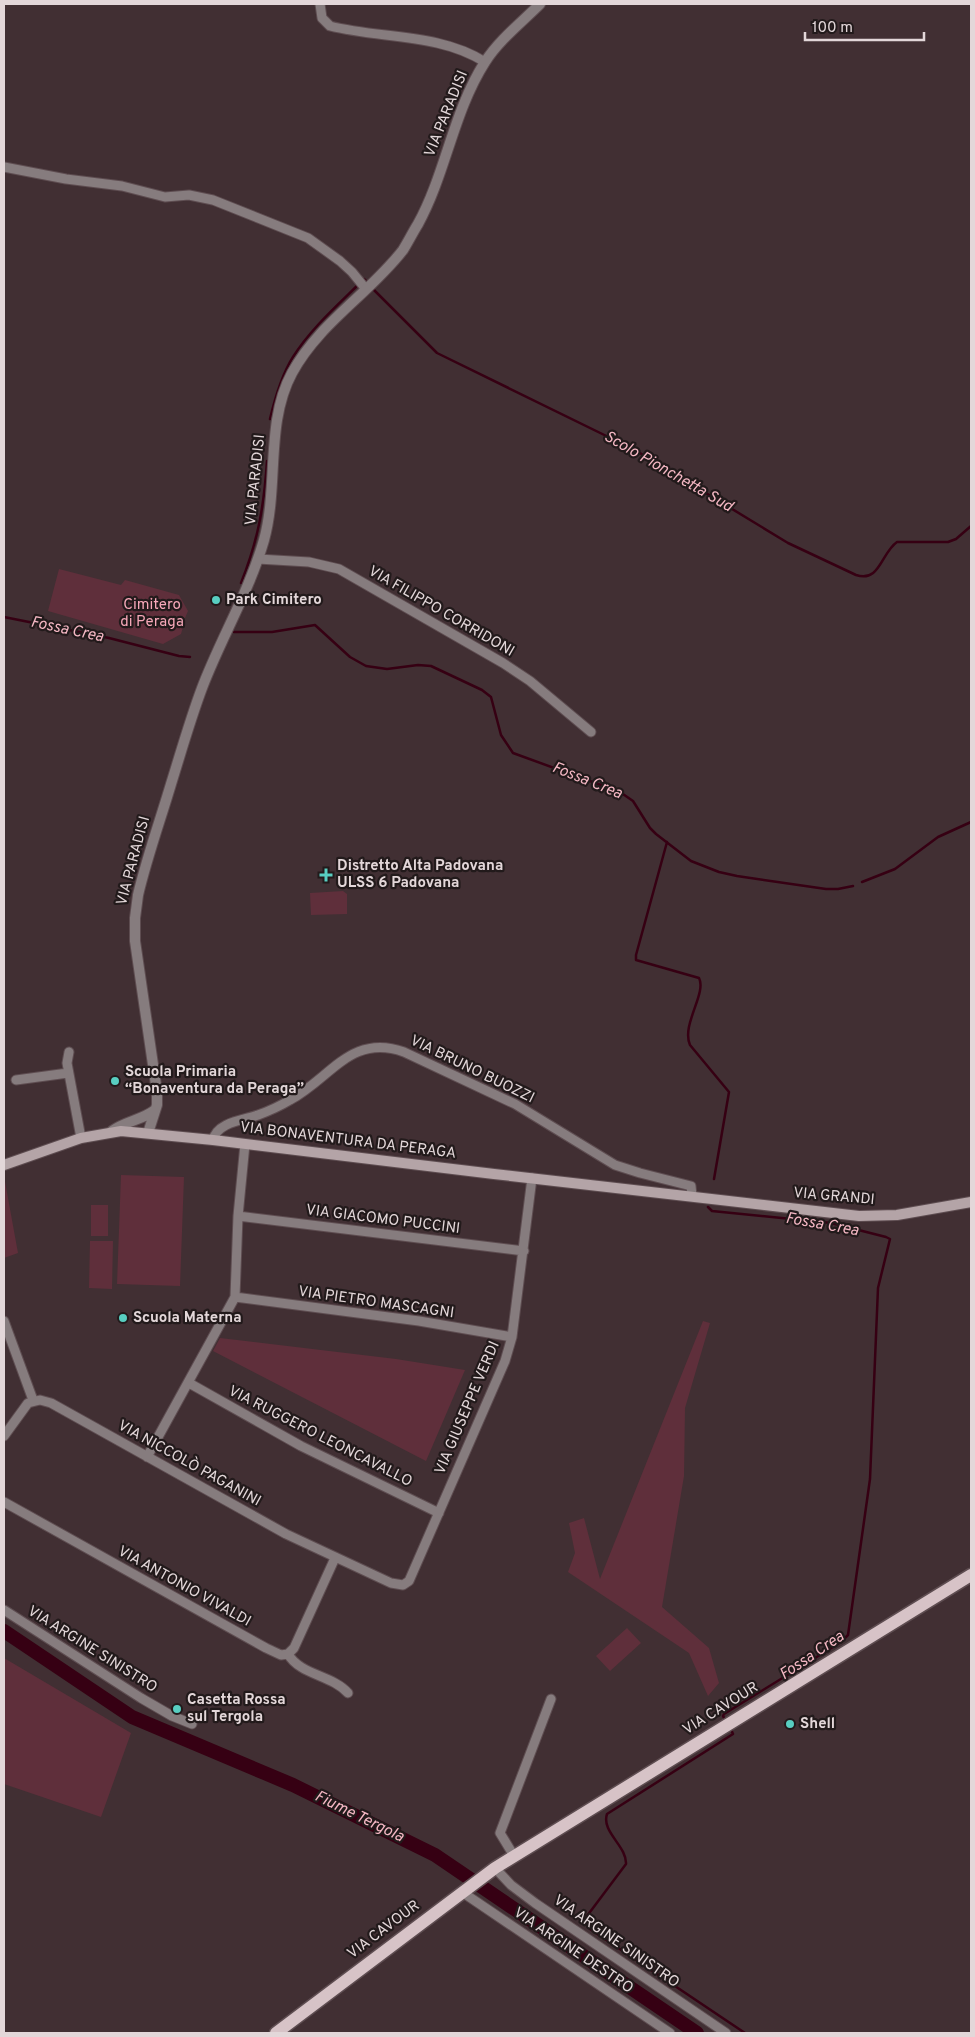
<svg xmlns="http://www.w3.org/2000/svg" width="975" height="2037" font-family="Overpass,sans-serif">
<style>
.green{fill:#5f2f3b}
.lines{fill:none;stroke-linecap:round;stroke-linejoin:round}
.stream{stroke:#360013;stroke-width:2.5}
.river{stroke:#360013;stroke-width:14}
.minor-casing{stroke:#5e4d51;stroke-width:11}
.tertiary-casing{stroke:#5e4d51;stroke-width:12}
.secondary-casing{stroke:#5e4d51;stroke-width:12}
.primary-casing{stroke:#5e4d51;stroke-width:15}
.minor{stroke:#867c7e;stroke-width:9}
.tertiary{stroke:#867c7e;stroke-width:10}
.secondary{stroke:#b4a4a7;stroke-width:10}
.primary{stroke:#d7c3c7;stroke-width:12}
.poi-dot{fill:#58cec1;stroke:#221a1b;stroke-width:2}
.labels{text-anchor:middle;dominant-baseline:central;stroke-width:4.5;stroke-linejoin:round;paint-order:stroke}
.street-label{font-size:15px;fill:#e3d7d9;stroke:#221a1b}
.poi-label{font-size:15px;font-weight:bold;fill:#e3d7d9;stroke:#221a1b;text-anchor:start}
.park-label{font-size:15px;fill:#f7a8b9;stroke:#221a1b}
.water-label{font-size:16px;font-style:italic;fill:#f4b7c3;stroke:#221a1b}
</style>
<rect width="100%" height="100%" fill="#412f33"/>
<path class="green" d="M 59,569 L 121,585 L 125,580 L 179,595 L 188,611 L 185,618 L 179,617 L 177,625 L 183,627 L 181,634 L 163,644 L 48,611 Z
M 343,891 L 347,894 L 347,914 L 311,915 L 310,893 Z
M 121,1175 L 184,1177 L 180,1286 L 117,1284 Z
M 4,1176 L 18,1253 L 4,1258 Z
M 91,1205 L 108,1205 L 108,1236 L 91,1236 Z
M 90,1241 L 113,1241 L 112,1289 L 89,1288 Z
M 703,1321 L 710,1323 L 685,1408 L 684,1476 L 662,1607 L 709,1648 L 719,1683 L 708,1696 L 689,1653 L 568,1572 L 575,1553 L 569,1523 L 584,1518 L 600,1579 Z
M 220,1338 L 396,1359 L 465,1370 L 426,1461 L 213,1351 Z
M 627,1628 L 641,1643 L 610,1671 L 596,1656 Z
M 4,1658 L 131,1733 L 101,1817 L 4,1784 Z"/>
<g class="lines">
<path class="stream" d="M 373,289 L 437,353 L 635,450 L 788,543 L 856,575 C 880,583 881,553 897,542 L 948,542 L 956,539 L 971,526
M 270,419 C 275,398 281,376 293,357 C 311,328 340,303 364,279 L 366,281
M 241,583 C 258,541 264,506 267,461
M 4,617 L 109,638 L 179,656 L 190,657
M 234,632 L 272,632 L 315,625 L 350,657 L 366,666 L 387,669 L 418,665 L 431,666 L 482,690 L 491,697 L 501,735 L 513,753 L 620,792 L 633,801 L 650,828 L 656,834 L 691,861 L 719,872 L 737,876 L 826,889 L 838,889 L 853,886
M 667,842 L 636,955 L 636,960 L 699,978 C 707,993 681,1025 690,1045 L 729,1092 L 714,1179
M 862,882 L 895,869 L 938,837 L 971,822
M 708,1207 L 712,1211 L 831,1223 L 886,1237 L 890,1239 L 878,1288 L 870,1479 L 848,1635 L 841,1642 L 724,1714 L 723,1716 L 726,1721
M 730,1727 L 733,1734 L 607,1814 C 601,1832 627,1846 626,1864 L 587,1916 L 587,1925 L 590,1929 L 745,2033"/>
<path class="river" d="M 4,1631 L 132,1717 L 293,1785 L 435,1855 L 697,2033"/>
<g class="minor-casing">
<path id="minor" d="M 320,4 L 322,18 L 330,26 C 381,39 439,33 485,62
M 4,167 L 66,179 L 122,186 L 165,197 L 189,195 L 213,200 L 308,238 L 340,261 L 352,272 L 365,288
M 258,559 L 309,562 L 339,569 L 503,663 L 530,681 L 591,732
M 69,1052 L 67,1063 L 81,1138
M 16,1080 L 68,1073
M 213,1140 C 217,1122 244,1120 258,1115 C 269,1111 280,1106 290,1100 C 331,1078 351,1033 404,1052 L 515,1104 L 615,1165 L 640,1173 L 691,1186 L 692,1196
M 238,1216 L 524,1251
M 235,1297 L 419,1321 L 512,1337
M 4,1321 L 33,1400
M 189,1383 L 301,1446 L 439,1513
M 4,1436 L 28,1403 L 40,1400 L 51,1403 L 286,1534 L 391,1583 L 403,1585 L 409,1581 L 505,1361 L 512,1337 L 532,1178
M 147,1457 L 235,1297 L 238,1216 L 245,1144
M 4,1502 L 266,1648 L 281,1655 L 288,1654 C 300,1675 332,1675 348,1693
M 4,1610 L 141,1698 L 172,1716 L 192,1724
M 288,1654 L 294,1648 L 335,1558
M 514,1856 L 500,1833 L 551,1699
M 495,1868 L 511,1885 L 535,1903 L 726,2033
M 462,1892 L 670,2033"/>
</g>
<g class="tertiary-casing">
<path id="tertiary" d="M 112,1131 C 126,1121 142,1120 155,1110
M 148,1133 L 157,1105 L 157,1092 L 135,941 L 135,918 L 138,895 C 147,857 160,821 171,784 C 181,752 190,720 202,688 C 221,638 249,592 264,540 C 279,486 265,423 292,373 C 319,323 369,294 403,250 C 408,242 413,232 418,224 C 446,173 453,112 485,62 C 499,40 522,22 540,4"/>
</g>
<g class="secondary-casing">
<path id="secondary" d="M 4,1165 L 81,1138 L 121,1131 L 213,1140 L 494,1174 L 859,1216 L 897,1215 L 971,1202"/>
</g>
<g class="primary-casing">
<path id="primary" d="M 276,2033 L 495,1868 L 971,1575"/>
</g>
<use href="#minor" class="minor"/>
<use href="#tertiary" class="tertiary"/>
<use href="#secondary" class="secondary"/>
<use href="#primary" class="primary"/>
</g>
<g class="poi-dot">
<circle cx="216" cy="600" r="5"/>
<path d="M323.5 867.5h5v5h5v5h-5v5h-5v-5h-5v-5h5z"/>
<circle cx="115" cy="1081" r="5"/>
<circle cx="123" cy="1318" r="5"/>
<circle cx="177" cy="1709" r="5"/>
<circle cx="790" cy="1724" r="5"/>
</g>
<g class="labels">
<g class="street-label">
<text transform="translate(447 114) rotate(-68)">VIA PARADISI</text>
<text transform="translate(256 480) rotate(-84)">VIA PARADISI</text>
<text transform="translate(441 612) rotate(30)">VIA FILIPPO CORRIDONI</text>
<text transform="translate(134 861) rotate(-75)">VIA PARADISI</text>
<text transform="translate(472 1070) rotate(26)">VIA BRUNO BUOZZI</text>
<text transform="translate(348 1141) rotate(7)">VIA BONAVENTURA DA PERAGA</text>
<text transform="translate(834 1197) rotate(5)">VIA GRANDI</text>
<text transform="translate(383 1220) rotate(7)">VIA GIACOMO PUCCINI</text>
<text transform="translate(376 1303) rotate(8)">VIA PIETRO MASCAGNI</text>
<text transform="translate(468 1408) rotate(-67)">VIA GIUSEPPE VERDI</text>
<text transform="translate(320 1437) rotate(27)">VIA RUGGERO LEONCAVALLO</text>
<text transform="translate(189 1464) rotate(29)">VIA NICCOLÒ PAGANINI</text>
<text transform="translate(184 1587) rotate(29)">VIA ANTONIO VIVALDI</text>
<text transform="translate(92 1650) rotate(32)">VIA ARGINE SINISTRO</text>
<text transform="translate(721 1709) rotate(-32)">VIA CAVOUR</text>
<text transform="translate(384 1930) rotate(-37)">VIA CAVOUR</text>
<text transform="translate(616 1942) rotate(35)">VIA ARGINE SINISTRO</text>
<text transform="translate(573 1951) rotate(34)">VIA ARGINE DESTRO</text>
</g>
<g class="poi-label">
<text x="226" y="600">Park Cimitero</text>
<text x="337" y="866">Distretto Alta Padovana<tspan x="337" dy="17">ULSS 6 Padovana</tspan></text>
<text x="125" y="1072">Scuola Primaria<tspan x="125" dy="17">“Bonaventura da Peraga”</tspan></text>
<text x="133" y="1318">Scuola Materna</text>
<text x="187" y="1700">Casetta Rossa<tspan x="187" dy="17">sul Tergola</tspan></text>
<text x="800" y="1724">Shell</text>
</g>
<g class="park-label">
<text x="152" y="605">Cimitero<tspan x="152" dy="17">di Peraga</tspan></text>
</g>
<g class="water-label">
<text transform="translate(668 472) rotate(30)">Scolo Pionchetta Sud</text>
<text transform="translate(67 630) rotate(12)">Fossa Crea</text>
<text transform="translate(587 781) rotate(22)">Fossa Crea</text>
<text transform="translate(822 1225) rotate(10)">Fossa Crea</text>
<text transform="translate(812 1656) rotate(-34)">Fossa Crea</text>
<text transform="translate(359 1817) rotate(26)">Fiume Tergola</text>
</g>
</g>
<rect width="975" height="2037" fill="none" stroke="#e3d7d9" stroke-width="10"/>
<path d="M805 32v8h119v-8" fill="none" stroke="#e3d7d9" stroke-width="2.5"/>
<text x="812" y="32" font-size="15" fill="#e3d7d9" stroke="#221a1b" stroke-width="4" paint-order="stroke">100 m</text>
</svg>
